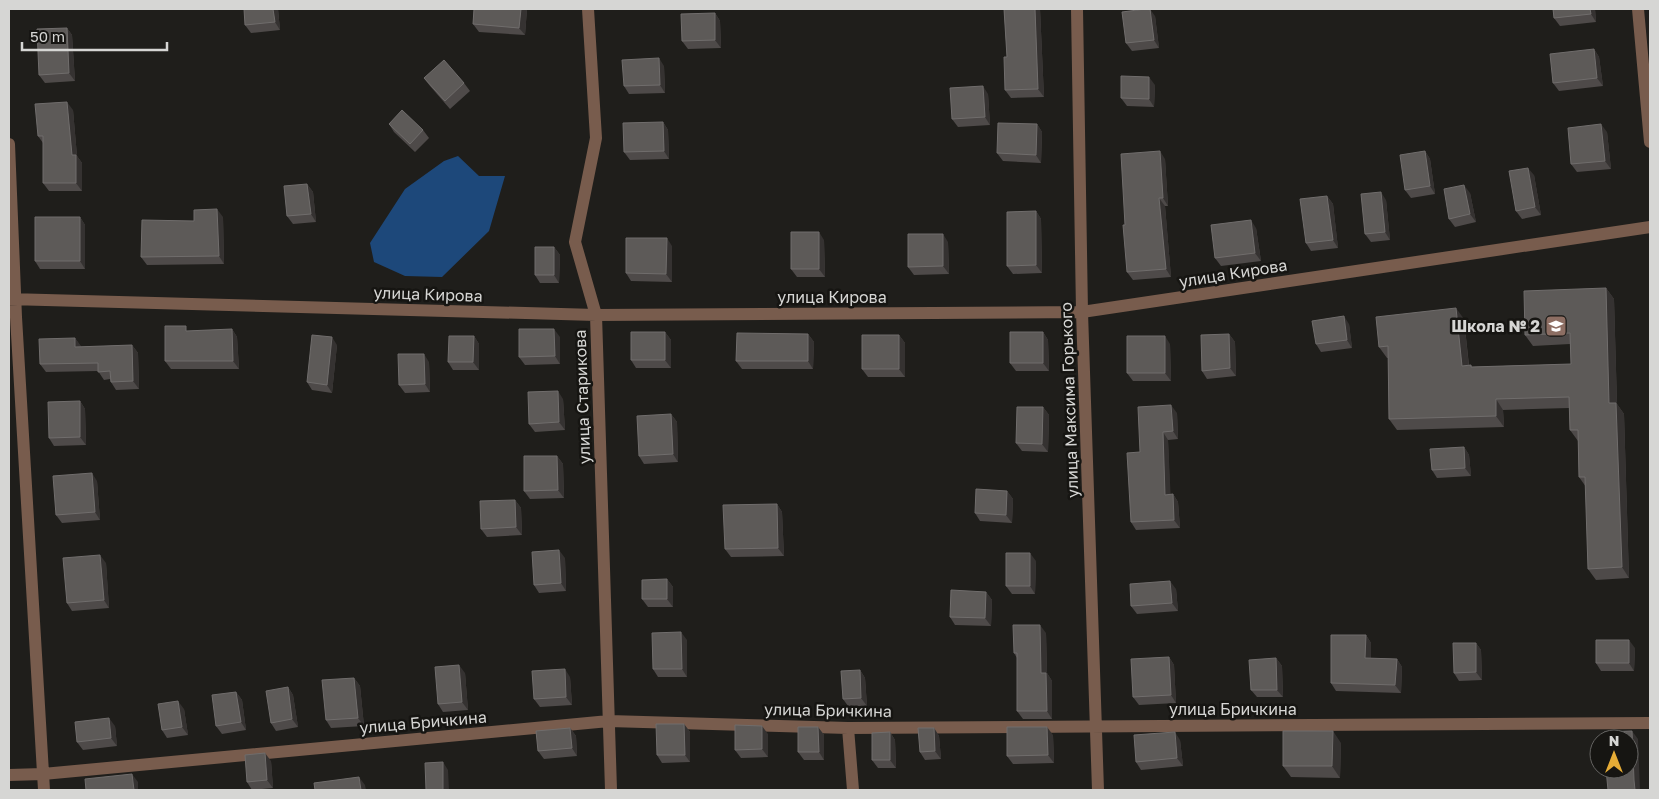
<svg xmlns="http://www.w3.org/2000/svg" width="1659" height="799" font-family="'Golos Text',sans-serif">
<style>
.water{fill:#1d487a}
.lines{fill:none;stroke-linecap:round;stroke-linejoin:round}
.minor{stroke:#785c4d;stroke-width:12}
.wall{fill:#4e4a49}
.shaded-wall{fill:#353231}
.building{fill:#5d5a58;stroke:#706d6c}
.labels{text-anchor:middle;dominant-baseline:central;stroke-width:5;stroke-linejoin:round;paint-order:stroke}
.street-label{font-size:16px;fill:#d6d6d4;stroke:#161512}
.poi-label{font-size:16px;font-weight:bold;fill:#d6d6d4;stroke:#161512;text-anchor:end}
</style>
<rect width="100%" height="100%" fill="#1f1e1b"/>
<path class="water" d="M 458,156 L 479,176 L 505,176 L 489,231 L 442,277 L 405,276 L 374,262 L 370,243 L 405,189 L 444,161 Z"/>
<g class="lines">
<path class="minor" d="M 588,9 L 596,138 L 575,242 L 596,315 L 611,790
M 1077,9 L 1082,312 L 1098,790
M 1638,9 L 1650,142
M 9,144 L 16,317 L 44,790
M 9,299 L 596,315 L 1082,312 L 1650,227
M 848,728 L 853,790
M 9,775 L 43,774 L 609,721 L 848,728 L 1650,723"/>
</g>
<path class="wall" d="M 278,9 L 280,30 L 251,33 L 245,25 Z
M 474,9 L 527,9 L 525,35 L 479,32 L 473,24 Z
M 1004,9 L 1040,9 L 1044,97 L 1011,98 L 1005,90 L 1007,57 Z
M 1553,9 L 1595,9 L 1596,22 L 1560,26 L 1554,18 Z
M 715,13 L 720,21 L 721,48 L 688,49 L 682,41 Z
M 1155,16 L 1159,48 L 1132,51 L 1126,43 Z
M 67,28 L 72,35 L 75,81 L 45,83 L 39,75 Z
M 1594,49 L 1599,57 L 1603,86 L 1559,91 L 1553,83 Z
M 664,66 L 665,93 L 629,94 L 624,86 Z
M 424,78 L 464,83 L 470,91 L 450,109 L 430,86 Z
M 1155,85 L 1154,107 L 1127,106 L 1121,98 Z
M 988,94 L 990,125 L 958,127 L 952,119 Z
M 73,110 L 77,156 L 82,163 L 82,191 L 49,191 L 43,183 L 43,143 L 38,136 Z
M 663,122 L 668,130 L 669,159 L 630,160 L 624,152 Z
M 389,124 L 423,130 L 429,138 L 415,152 L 394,132 Z
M 1037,124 L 1042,132 L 1041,163 L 1003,161 L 997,153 Z
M 1607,132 L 1611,169 L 1577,172 L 1571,164 Z
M 1425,151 L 1430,159 L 1435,194 L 1411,198 L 1405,190 Z
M 1165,159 L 1168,206 L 1165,206 L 1171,277 L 1133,280 L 1127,272 L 1125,225 Z
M 1534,175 L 1541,215 L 1522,219 L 1516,211 Z
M 307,184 L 313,192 L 316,222 L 293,224 L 287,216 Z
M 1470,193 L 1476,222 L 1455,227 L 1449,219 Z
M 1327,196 L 1333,204 L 1338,248 L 1311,251 L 1306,243 Z
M 1386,200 L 1390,240 L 1371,242 L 1365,234 Z
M 1036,211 L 1041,219 L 1042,273 L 1013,274 L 1007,266 Z
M 80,217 L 85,225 L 85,269 L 40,269 L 35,261 Z
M 223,217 L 224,264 L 147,265 L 141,257 L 194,221 Z
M 1256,228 L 1261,261 L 1221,266 L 1215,258 Z
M 824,240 L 825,277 L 797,277 L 791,269 Z
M 948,242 L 949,274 L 914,275 L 908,267 Z
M 672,246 L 672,282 L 631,281 L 626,273 Z
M 554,247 L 560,255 L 559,283 L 540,283 L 535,275 Z
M 1606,288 L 1614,299 L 1617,404 L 1624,414 L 1629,578 L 1596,580 L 1588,569 L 1586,487 L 1579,477 L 1578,441 L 1570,430 L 1569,408 L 1503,410 L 1504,427 L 1397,430 L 1389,419 L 1388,358 L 1387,358 L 1379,347 L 1464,319 L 1469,365 L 1471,365 L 1472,367 L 1571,364 L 1570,344 L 1533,346 L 1525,335 Z
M 1349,324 L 1352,348 L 1321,352 L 1316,344 Z
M 232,329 L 237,337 L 239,369 L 171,369 L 165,361 L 189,331 Z
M 665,332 L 671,340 L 671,368 L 636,368 L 631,360 Z
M 1043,332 L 1048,340 L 1049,371 L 1016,371 L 1010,363 Z
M 808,334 L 814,342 L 813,369 L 742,369 L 736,361 Z
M 1229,334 L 1235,342 L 1236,376 L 1207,379 L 1202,371 Z
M 899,335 L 905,343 L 905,377 L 868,377 L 862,369 Z
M 474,336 L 479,344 L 479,370 L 453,370 L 448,362 Z
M 560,337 L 560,364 L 525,365 L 519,357 Z
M 75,338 L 81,347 L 132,345 L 138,353 L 139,389 L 116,390 L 111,382 L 110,379 L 104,380 L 98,371 L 46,372 L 40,364 Z
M 1170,344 L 1171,381 L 1133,381 L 1127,373 Z
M 337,345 L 332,393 L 312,390 L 307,382 Z
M 429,362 L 430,392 L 405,393 L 399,385 Z
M 563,399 L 565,430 L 535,432 L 529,424 Z
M 80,401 L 85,409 L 86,445 L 54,446 L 49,438 Z
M 1043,407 L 1049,415 L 1048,452 L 1022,451 L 1016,443 Z
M 1177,413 L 1178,439 L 1168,440 L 1170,495 L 1173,494 L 1178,502 L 1180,528 L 1136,530 L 1131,522 L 1140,452 Z
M 671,414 L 677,422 L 678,462 L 644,464 L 639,456 Z
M 1464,447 L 1469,455 L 1471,476 L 1437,478 L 1432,470 Z
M 557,456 L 563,464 L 564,498 L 530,499 L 524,491 Z
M 97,481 L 100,520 L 62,523 L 56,515 Z
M 1007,491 L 1013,499 L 1012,523 L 980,521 L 975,513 Z
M 515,500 L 521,508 L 522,535 L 487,537 L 481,529 Z
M 777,504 L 782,512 L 784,556 L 731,557 L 725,549 Z
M 565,558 L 566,591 L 539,593 L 534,585 Z
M 1036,561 L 1035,594 L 1012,594 L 1006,586 Z
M 106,563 L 109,608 L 72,611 L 67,603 Z
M 667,579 L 673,587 L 673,607 L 648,607 L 642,599 Z
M 1176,589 L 1178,611 L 1137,614 L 1131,606 Z
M 986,592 L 992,600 L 991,626 L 955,625 L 950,617 Z
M 1046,633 L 1047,673 L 1052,681 L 1052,719 L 1023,719 L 1017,711 L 1017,658 L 1014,653 Z
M 1366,635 L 1371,643 L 1371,658 L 1397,659 L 1402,667 L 1401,693 L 1336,691 L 1331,683 Z
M 687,640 L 687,677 L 658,677 L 653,669 Z
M 1476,643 L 1481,650 L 1482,680 L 1459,681 L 1454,673 Z
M 1635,648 L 1634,671 L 1601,671 L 1596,663 Z
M 1169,657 L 1174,665 L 1176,703 L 1139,705 L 1133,697 Z
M 1276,658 L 1282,666 L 1283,697 L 1257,697 L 1251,690 Z
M 860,670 L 865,678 L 867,706 L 848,706 L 843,699 Z
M 465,673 L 468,710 L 443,712 L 438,704 Z
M 570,677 L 572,705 L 540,707 L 534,699 Z
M 354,678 L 360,686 L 364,726 L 331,728 L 326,720 Z
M 288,687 L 293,695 L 298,727 L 276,731 L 271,723 Z
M 236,692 L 242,700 L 246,730 L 222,734 L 216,726 Z
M 184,709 L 188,735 L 167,738 L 162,730 Z
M 684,724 L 690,732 L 690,762 L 662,763 L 657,755 Z
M 115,726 L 117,746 L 83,750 L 77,742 Z
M 818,727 L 824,735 L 824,760 L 804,760 L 798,752 Z
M 570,728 L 576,736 L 577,756 L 544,759 L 538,751 Z
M 934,728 L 939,736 L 941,759 L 925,760 L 920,752 Z
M 890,732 L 895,740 L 896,768 L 878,768 L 872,760 Z
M 768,734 L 768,757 L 741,758 L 735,750 Z
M 1053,735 L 1054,763 L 1013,764 L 1007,756 Z
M 1180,740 L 1183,766 L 1141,770 L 1136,762 Z
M 1341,743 L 1340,778 L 1291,777 L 1283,766 Z
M 271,761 L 273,788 L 252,790 L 247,782 Z"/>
<path class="shaded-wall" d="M 273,9 L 278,9 L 280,30 L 275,22 Z
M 521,9 L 527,9 L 525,35 L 519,28 Z
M 1035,9 L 1040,9 L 1044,97 L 1038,89 Z
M 1150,9 L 1155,16 L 1159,48 L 1154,40 Z
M 1590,9 L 1595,9 L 1596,22 L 1591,14 Z
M 715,13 L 720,21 L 721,48 L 715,40 Z
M 67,28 L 72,35 L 75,81 L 69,73 Z
M 1594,49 L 1599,57 L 1603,86 L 1597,78 Z
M 659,58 L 664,66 L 665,93 L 660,85 Z
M 1149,77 L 1155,85 L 1154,107 L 1149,99 Z
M 983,86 L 988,94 L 990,125 L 985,117 Z
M 67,102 L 73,110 L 77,156 L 82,163 L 82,191 L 76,183 L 72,155 Z
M 663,122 L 668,130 L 669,159 L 664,151 Z
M 1037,124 L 1042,132 L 1041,163 L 1036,155 Z
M 1601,124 L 1607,132 L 1611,169 L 1605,161 Z
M 1160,151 L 1165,159 L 1168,206 L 1163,198 Z
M 1425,151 L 1430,159 L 1435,194 L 1430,186 Z
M 1528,168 L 1534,175 L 1541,215 L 1535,207 Z
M 307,184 L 313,192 L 316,222 L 311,214 Z
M 1464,185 L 1470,193 L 1476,222 L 1470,214 Z
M 1381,192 L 1386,200 L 1390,240 L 1385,232 Z
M 1327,196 L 1333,204 L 1338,248 L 1333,240 Z
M 1159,198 L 1165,206 L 1171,277 L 1166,269 Z
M 217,209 L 223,217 L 224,264 L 219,256 Z
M 1036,211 L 1041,219 L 1042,273 L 1036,265 Z
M 80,217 L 85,225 L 85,269 L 80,261 Z
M 1251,220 L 1256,228 L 1261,261 L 1255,253 Z
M 819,232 L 824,240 L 825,277 L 819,269 Z
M 943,234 L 948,242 L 949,274 L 943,266 Z
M 667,238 L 672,246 L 672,282 L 666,274 Z
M 554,247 L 560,255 L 559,283 L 554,275 Z
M 1606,288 L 1614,299 L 1617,404 L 1624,414 L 1629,578 L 1622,567 L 1609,403 Z
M 1456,308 L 1464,319 L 1470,377 L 1462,366 Z
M 1344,316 L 1349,324 L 1352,348 L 1347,340 Z
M 232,329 L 237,337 L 239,369 L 233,361 Z
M 554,329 L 560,337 L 560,364 L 555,356 Z
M 665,332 L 671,340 L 671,368 L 665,360 Z
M 1043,332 L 1048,340 L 1049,371 L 1043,363 Z
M 808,334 L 814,342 L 813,369 L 808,361 Z
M 1229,334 L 1235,342 L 1236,376 L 1230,368 Z
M 899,335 L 905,343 L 905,377 L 899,369 Z
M 474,336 L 479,344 L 479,370 L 473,362 Z
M 1165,336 L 1170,344 L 1171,381 L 1165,373 Z
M 332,337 L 337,345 L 332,393 L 327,385 Z
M 75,338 L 81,346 L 81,355 L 75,347 Z
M 132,345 L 138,353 L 139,389 L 133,381 Z
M 424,354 L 429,362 L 430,392 L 425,384 Z
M 558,391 L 563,399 L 565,430 L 559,422 Z
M 1496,399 L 1503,410 L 1504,427 L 1496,416 Z
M 80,401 L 85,409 L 86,445 L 80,437 Z
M 1171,405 L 1177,413 L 1178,439 L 1173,431 Z
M 1043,407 L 1049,415 L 1048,452 L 1042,444 Z
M 671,414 L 677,422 L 678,462 L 673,454 Z
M 1163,432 L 1168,440 L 1171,503 L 1165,495 Z
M 1464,447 L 1469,455 L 1471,476 L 1465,468 Z
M 557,456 L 563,464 L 564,498 L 558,490 Z
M 92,473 L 97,481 L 100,520 L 95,512 Z
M 1007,491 L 1013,499 L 1012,523 L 1006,515 Z
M 1173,494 L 1178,502 L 1180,528 L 1174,520 Z
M 515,500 L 521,508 L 522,535 L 516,527 Z
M 777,504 L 782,512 L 784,556 L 778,548 Z
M 559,550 L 565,558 L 566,591 L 561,583 Z
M 1030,553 L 1036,561 L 1035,594 L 1030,586 Z
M 100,555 L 106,563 L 109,608 L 104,600 Z
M 667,579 L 673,587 L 673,607 L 667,599 Z
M 1170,581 L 1176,589 L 1178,611 L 1172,603 Z
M 986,592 L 992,600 L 991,626 L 985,618 Z
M 1040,625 L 1046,633 L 1047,673 L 1052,681 L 1052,719 L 1047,711 L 1041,673 Z
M 681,632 L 687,640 L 687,677 L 682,669 Z
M 1366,635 L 1371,643 L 1371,666 L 1365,658 Z
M 1629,640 L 1635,648 L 1634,671 L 1629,663 Z
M 1476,643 L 1481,650 L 1482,680 L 1476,672 Z
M 1169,657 L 1174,665 L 1176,703 L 1171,695 Z
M 1276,658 L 1282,666 L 1283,697 L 1277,690 Z
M 1397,659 L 1402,667 L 1401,693 L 1395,685 Z
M 459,665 L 465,673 L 468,710 L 462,702 Z
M 565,669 L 570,677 L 572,705 L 566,697 Z
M 860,670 L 865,678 L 867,706 L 861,698 Z
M 354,678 L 360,686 L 364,726 L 358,718 Z
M 288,687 L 293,695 L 298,727 L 292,719 Z
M 236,692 L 242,700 L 246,730 L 241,722 Z
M 178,701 L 184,709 L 188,735 L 182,727 Z
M 109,718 L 115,726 L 117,746 L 111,738 Z
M 684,724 L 690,732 L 690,762 L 685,755 Z
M 762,726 L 768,734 L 768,757 L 762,749 Z
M 818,727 L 824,735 L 824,760 L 819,752 Z
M 1047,727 L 1053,735 L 1054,763 L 1048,755 Z
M 570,728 L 576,736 L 577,756 L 572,748 Z
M 934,728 L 939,736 L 941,759 L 935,751 Z
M 1333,731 L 1341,743 L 1340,778 L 1332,766 Z
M 1632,731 L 1638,739 L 1640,790 L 1635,790 L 1634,780 Z
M 890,732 L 895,740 L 896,768 L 890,760 Z
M 1175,732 L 1180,740 L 1183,766 L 1177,758 Z
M 265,753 L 271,761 L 273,788 L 267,780 Z
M 443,762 L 448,770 L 449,790 L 443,790 Z
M 132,774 L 138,782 L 138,790 L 134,790 Z
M 359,777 L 365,785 L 366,790 L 361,790 Z"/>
<path class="building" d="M 244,9 L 273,9 L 275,22 L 245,25 Z
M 474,9 L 521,9 L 519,28 L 473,24 Z
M 1004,9 L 1035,9 L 1038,89 L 1005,90 L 1004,57 L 1007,57 Z
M 1145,9 L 1150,9 L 1154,40 L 1126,43 L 1122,12 Z
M 1553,9 L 1590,9 L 1591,14 L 1554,18 Z
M 715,13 L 715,40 L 682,41 L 681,14 Z
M 67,28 L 69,73 L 39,75 L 37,29 Z
M 1594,49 L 1597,78 L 1553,83 L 1550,54 Z
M 659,58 L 660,85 L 624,86 L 622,60 Z
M 444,60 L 464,83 L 445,101 L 424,78 Z
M 1121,76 L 1149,77 L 1149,99 L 1121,98 Z
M 983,86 L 985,117 L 952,119 L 950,88 Z
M 67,102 L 72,155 L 76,155 L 76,183 L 43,183 L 43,136 L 38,136 L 35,104 Z
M 402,110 L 423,130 L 410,144 L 389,124 Z
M 663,122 L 664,151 L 624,152 L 623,123 Z
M 998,123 L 1037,124 L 1036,155 L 997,153 Z
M 1601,124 L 1605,161 L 1571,164 L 1568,128 Z
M 1160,151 L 1163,198 L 1159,198 L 1166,269 L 1127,272 L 1123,225 L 1125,225 L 1121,154 Z
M 1425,151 L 1430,186 L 1405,190 L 1400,155 Z
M 1528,168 L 1535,207 L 1516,211 L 1509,171 Z
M 307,184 L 311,214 L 287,216 L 284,186 Z
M 1464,185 L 1470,214 L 1449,219 L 1444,189 Z
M 1381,192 L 1385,232 L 1365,234 L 1361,194 Z
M 1327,196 L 1333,240 L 1306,243 L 1300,199 Z
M 217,209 L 219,256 L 141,257 L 142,220 L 194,221 L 194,210 Z
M 1036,211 L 1036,265 L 1007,266 L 1007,212 Z
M 35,217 L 80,217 L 80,261 L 35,261 Z
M 1251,220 L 1255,253 L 1215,258 L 1211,225 Z
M 791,232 L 819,232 L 819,269 L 791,269 Z
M 908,234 L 943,234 L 943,266 L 908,267 Z
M 626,238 L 667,238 L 666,274 L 626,273 Z
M 535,247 L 554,247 L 554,275 L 535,275 Z
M 1606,288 L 1609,403 L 1616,403 L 1622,567 L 1588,569 L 1585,477 L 1579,477 L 1578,430 L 1570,430 L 1569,397 L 1496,399 L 1496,416 L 1389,419 L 1388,346 L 1379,347 L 1376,317 L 1456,308 L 1462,366 L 1471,365 L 1471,367 L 1571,364 L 1570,333 L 1525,335 L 1524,291 Z
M 1344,316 L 1347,340 L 1316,344 L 1312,321 Z
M 165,326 L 186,326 L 186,331 L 232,329 L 233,361 L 165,361 Z
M 519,329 L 554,329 L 555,356 L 519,357 Z
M 631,332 L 665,332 L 665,360 L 631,360 Z
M 1010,332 L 1043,332 L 1043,363 L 1010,363 Z
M 737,333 L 808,334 L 808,361 L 736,361 Z
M 1229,334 L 1230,368 L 1202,371 L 1201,335 Z
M 312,335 L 332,337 L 327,385 L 307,382 Z
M 862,335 L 899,335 L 899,369 L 862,369 Z
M 449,336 L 474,336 L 473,362 L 448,362 Z
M 1127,336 L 1165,336 L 1165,373 L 1127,373 Z
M 75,338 L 75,347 L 132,345 L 133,381 L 111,382 L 110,371 L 98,372 L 98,363 L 40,364 L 39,339 Z
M 398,354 L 424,354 L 425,384 L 399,385 Z
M 558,391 L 559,422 L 529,424 L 528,392 Z
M 80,401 L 80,437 L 49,438 L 48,402 Z
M 1171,405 L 1173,431 L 1163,432 L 1165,495 L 1173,494 L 1174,520 L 1131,522 L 1127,453 L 1140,452 L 1138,407 Z
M 1017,407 L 1043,407 L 1042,444 L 1016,443 Z
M 671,414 L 673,454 L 639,456 L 637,416 Z
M 1464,447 L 1465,468 L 1432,470 L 1430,449 Z
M 524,456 L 557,456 L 558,490 L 524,491 Z
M 92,473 L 95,512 L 56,515 L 53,476 Z
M 976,489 L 1007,491 L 1006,515 L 975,513 Z
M 515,500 L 516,527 L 481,529 L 480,501 Z
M 777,504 L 778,548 L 725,549 L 723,505 Z
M 559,550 L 561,583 L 534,585 L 532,552 Z
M 1006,553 L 1030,553 L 1030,586 L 1006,586 Z
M 100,555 L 104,600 L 67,603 L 63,558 Z
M 667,579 L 667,599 L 642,599 L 642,580 Z
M 1170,581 L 1172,603 L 1131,606 L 1130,584 Z
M 951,590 L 986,592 L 985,618 L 950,617 Z
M 1013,625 L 1040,625 L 1041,673 L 1046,673 L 1047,711 L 1017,711 L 1017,653 L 1014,653 Z
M 681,632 L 682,669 L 653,669 L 652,633 Z
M 1331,635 L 1366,635 L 1365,658 L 1397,659 L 1395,685 L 1331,683 Z
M 1596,640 L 1629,640 L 1629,663 L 1596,663 Z
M 1453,643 L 1476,643 L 1476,672 L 1454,673 Z
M 1169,657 L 1171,695 L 1133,697 L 1131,659 Z
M 1276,658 L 1277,690 L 1251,690 L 1249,660 Z
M 459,665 L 462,702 L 438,704 L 435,667 Z
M 565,669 L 566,697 L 534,699 L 532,671 Z
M 860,670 L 861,698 L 843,699 L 841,671 Z
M 354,678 L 358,718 L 326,720 L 322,680 Z
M 288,687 L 292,719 L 271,723 L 266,691 Z
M 236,692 L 241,722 L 216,726 L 212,695 Z
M 178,701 L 182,727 L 162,730 L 158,704 Z
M 109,718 L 111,738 L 77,742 L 75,722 Z
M 656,724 L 684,724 L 685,755 L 657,755 Z
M 735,725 L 762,726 L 762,749 L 735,750 Z
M 798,727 L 818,727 L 819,752 L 798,752 Z
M 1007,727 L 1047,727 L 1048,755 L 1007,756 Z
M 570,728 L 572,748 L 538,751 L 536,731 Z
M 918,728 L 934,728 L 935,751 L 920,752 Z
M 1283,731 L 1333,731 L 1332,766 L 1283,766 Z
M 1632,731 L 1634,780 L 1635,790 L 1608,790 L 1606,769 L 1629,769 L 1629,739 L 1604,739 L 1604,732 Z
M 890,732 L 890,760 L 872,760 L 872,733 Z
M 1175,732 L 1177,758 L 1136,762 L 1134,735 Z
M 265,753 L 267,780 L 247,782 L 245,755 Z
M 443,762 L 443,790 L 426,790 L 425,763 Z
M 132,774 L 134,790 L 86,790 L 85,779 Z
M 359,777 L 361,790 L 315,790 L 314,783 Z"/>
<defs>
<g id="school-square" transform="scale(1.125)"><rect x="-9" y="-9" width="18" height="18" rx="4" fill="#8d6e63" stroke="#161512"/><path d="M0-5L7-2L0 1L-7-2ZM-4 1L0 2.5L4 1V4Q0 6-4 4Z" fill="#fff"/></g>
</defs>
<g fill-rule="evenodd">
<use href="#school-square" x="1556" y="326"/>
</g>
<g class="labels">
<g class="street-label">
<text transform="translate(1233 273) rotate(-9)">улица Кирова</text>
<text transform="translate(428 294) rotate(2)">улица Кирова</text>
<text x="832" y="297">улица Кирова</text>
<text transform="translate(582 397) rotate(-92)">улица Старикова</text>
<text transform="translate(1069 400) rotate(-92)">улица Максима Горького</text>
<text x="1233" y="709">улица Бричкина</text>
<text transform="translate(828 710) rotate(1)">улица Бричкина</text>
<text transform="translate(423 722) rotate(-5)">улица Бричкина</text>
</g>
<g class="poi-label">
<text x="1540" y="326">Школа № 2</text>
</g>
</g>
<rect width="1659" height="799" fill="none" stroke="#d6d6d4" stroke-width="20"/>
<g transform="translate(1614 754)"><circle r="24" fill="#161512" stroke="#636260"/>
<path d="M0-4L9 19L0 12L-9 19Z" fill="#e6ac36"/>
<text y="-8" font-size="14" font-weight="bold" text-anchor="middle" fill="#d6d6d4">N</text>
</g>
<path d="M22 42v8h145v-8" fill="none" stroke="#d6d6d4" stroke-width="2.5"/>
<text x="30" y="42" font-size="15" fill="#d6d6d4" stroke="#161512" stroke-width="4" paint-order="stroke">50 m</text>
</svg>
